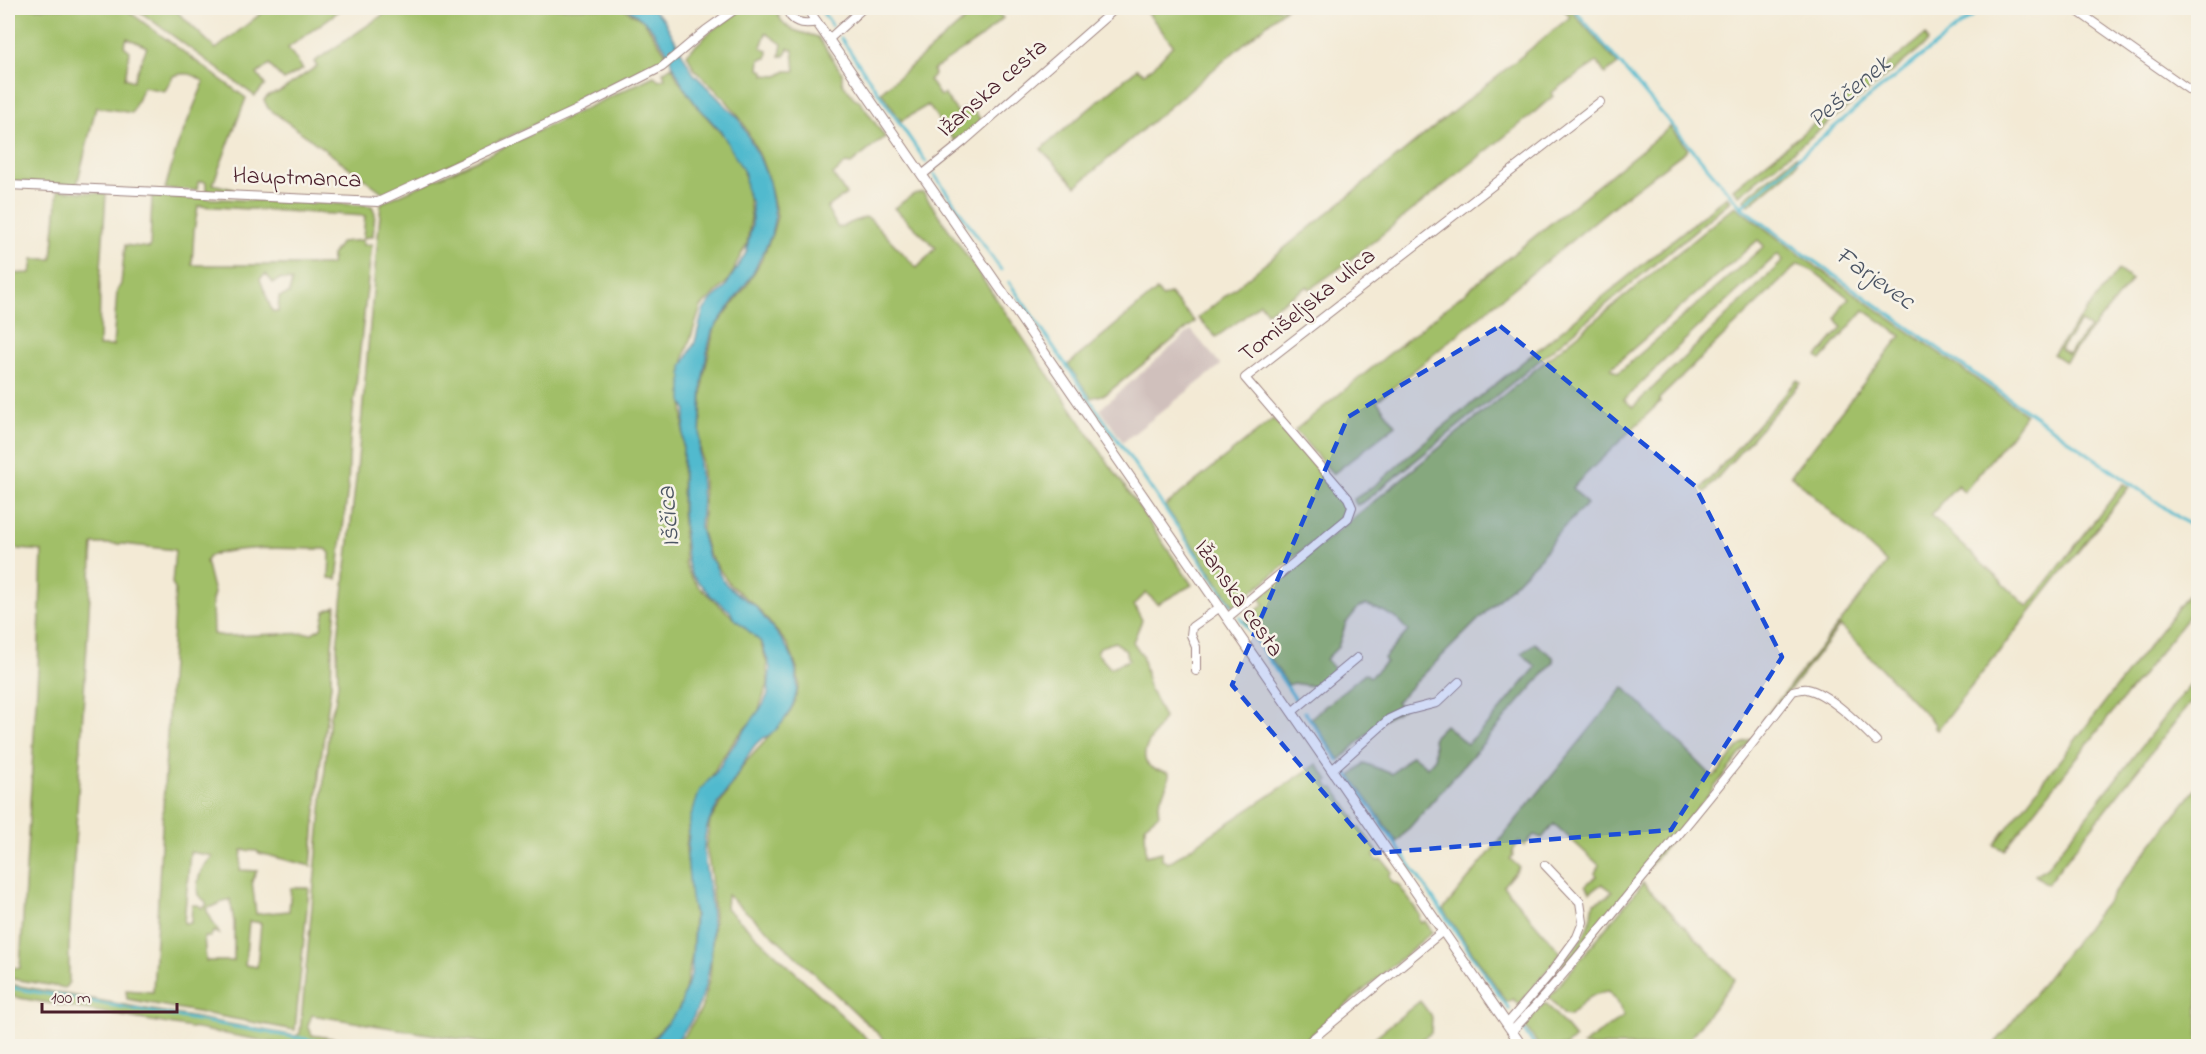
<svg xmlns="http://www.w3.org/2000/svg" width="2206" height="1054" font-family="'Indie Flower',sans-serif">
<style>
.industrial{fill:#d0c0bc}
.green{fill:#a1bf67;stroke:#766f49;stroke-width:1.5;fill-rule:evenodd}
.water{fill:#51bace;stroke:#4e6c7c;stroke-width:1.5}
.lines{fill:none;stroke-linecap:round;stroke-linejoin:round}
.stream{stroke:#51bace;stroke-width:3}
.minor-casing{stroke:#9e8480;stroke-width:10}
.tertiary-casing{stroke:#9e8480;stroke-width:11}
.minor{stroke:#fff;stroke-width:8}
.tertiary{stroke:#fff;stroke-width:9}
.marked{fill:#1d4ed8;fill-opacity:0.2;stroke:#1d4ed8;stroke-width:4.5;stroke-dasharray:12 8;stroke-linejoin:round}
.labels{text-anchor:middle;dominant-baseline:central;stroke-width:5;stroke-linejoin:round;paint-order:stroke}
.street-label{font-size:24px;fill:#4a1f2b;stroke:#f7f3e8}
.water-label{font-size:26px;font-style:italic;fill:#4c5564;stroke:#f7f3e8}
</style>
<rect width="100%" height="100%" fill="#f7f3e8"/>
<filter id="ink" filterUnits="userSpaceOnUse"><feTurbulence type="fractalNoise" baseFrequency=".0167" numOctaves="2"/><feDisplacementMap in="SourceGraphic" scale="12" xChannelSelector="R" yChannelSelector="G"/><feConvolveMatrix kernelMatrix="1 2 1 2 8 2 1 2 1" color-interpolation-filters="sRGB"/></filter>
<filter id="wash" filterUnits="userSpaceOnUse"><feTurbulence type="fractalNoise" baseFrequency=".008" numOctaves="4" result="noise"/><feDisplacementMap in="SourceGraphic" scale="24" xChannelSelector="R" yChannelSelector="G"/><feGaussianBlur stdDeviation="1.35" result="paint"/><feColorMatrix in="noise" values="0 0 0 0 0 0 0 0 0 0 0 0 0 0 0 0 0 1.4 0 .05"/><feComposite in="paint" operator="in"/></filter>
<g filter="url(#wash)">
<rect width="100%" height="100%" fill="#f3ead5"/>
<path class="industrial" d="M 1191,330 L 1221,365 L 1123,442 L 1100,409 Z"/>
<path class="green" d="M 8,8 L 124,8 L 246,98 L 213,184 L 233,189 L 232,193 L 206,191 L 206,183 L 203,181 L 198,182 L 197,190 L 165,189 L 177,147 L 204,82 C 193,73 187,72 173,76 L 165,91 L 143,87 L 132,113 L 96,107 L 77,185 L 8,181 ZM 127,38 L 147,47 L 133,81 L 125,78 L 130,51 L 124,46 Z
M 135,8 L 173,8 L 216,49 L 268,8 L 343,8 L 288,48 L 303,69 L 284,80 L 269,65 L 257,74 L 265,85 L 255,96 Z
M 393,8 L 623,8 L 644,21 L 667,55 L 658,64 L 624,82 L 399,189 L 385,194 L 268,108 L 264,100 L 269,95 L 279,92 L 317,66 L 314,62 Z
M 744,8 L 779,8 L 778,14 C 785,32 803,32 818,37 L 842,73 L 842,82 L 854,98 L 859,100 L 885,137 L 851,164 L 846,163 L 833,175 L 846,194 L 827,208 L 838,228 L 865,217 L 870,219 L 917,268 L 936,248 L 894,208 L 914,194 L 923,192 L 1192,585 L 1158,604 L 1146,593 L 1134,605 L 1142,620 L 1133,642 L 1142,655 L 1150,692 L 1152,692 L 1164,718 C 1157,732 1131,758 1154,769 C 1158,771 1164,771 1169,773 C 1170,788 1155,799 1159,814 L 1145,825 L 1146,856 L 1162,852 L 1162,859 L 1168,863 L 1317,764 L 1329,781 L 1326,782 L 1330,788 L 1334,788 L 1355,819 L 1353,821 L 1357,828 L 1360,828 L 1377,851 L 1374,856 L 1377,861 L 1383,860 L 1392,872 L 1389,875 L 1393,883 L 1398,884 L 1420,915 L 1419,917 L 1421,923 L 1425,921 L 1432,932 L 1298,1046 L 891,1046 L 774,936 L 727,895 L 726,908 L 875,1046 L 672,1046 L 685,1035 L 701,1010 L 710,976 L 714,919 L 711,875 L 706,846 L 710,821 L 745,763 L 787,717 L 794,704 L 799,685 L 797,668 L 788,645 L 755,605 L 730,585 L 708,553 L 702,532 L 704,500 L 700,441 L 703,380 L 714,329 L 747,285 L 761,261 L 772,235 L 777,216 L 768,178 L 760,156 L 742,121 L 725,99 L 694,69 L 687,54 L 710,32 ZM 766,33 L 782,44 L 780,56 L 785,56 L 788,48 L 793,50 L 795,71 L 786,71 L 778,76 L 764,75 L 764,71 L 759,69 L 760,59 L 767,58 L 768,51 L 761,47 ZM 1115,642 L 1125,650 L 1129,660 L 1110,668 L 1097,653 L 1100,647 Z
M 968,8 L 992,8 L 1003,18 L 979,39 L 933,70 L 934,75 L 929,80 L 940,96 L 944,94 L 958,113 L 969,105 L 982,121 L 956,143 L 928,105 L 901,121 L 881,92 L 968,17 L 966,13 L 970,9 Z
M 1144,8 L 1286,8 L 1076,186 L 1041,149 L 1137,69 L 1144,73 L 1153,67 L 1173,45 Z
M 1563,8 L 1569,8 L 1618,64 L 1605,74 L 1597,62 L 1551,93 L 1553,96 L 1529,117 L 1344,265 L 1310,289 L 1308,286 L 1267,312 L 1260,303 L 1243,318 L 1216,337 L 1198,318 L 1570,17 Z
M 1925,35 L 1928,40 L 1927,43 L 1739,195 L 1733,189 Z
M 672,66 L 678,80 L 696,105 L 729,142 L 742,167 L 748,188 L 751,217 L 747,244 L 736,264 L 734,271 L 727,282 L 701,307 L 684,358 L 682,507 L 685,562 L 689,574 L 699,587 L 760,641 L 767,663 L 768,684 L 757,715 L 737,737 L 720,761 L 702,794 L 688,828 L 686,851 L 694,915 L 692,955 L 683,1000 L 679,1008 L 674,1017 L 644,1046 L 502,1046 L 312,1015 L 308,1025 L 312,1035 L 381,1046 L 294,1046 L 8,996 L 8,984 L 296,1036 L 300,1033 L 330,715 L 335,703 L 338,684 L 337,647 L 357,470 L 381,203 L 445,175 L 654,76 L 659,80 L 665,78 L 663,72 Z
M 1670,127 L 1688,149 L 1622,199 L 1377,401 L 1396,425 L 1333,474 L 1295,430 Z
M 1796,156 L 1797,163 L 1793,168 L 1749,205 L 1744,199 Z
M 58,190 L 106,194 L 100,284 L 99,346 L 113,346 L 117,291 L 121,284 L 125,245 L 150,248 L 152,196 L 364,205 L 372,206 L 375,213 L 373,236 L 363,238 L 365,216 L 198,206 L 194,231 L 192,265 L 331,265 L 332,255 L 341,242 L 363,240 L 363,245 L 372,244 L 350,439 L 348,487 L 337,579 L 329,578 L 330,553 L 326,549 C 291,549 242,545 209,556 L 206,561 L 214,593 L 212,600 L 213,634 L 225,636 L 312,633 L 321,628 L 325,611 L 336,606 L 332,646 L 331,685 L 320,766 L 311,866 L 259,853 L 257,851 L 242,850 L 240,870 L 257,871 L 252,881 L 256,914 L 289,911 L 291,888 L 309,888 L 295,1030 L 127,999 L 126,990 L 153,992 L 175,589 L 172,584 L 175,550 L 123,544 L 93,544 L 69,944 L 69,982 L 65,988 L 8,978 L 8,967 L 20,968 L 38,669 L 42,551 L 8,548 L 8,274 L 31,273 L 33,259 L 52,259 ZM 266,274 L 273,283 L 280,279 L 292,281 L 289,294 L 279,297 L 278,312 L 272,311 L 260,279 ZM 190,852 L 213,856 C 202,866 195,880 198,895 L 205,901 L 207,905 L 202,908 L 198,905 L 192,905 L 191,923 L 184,923 ZM 230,899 L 234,922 L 234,961 L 206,961 L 204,937 L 210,937 L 214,931 L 220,935 L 206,909 ZM 249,921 L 261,923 L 257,967 L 245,965 Z
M 1727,196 L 1730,201 L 1527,371 L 1365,501 L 1357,505 L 1353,500 L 1379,482 L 1423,443 Z
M 1735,206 L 1811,263 L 2026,414 L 2011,435 L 1964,492 L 1958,485 L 1931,515 L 2028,607 L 2120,488 L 2124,484 L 2129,487 L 1937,730 L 1934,727 L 1936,725 L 1840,626 L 1764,723 L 1763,720 L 1887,563 L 1791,475 L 1901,336 L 1864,310 L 1821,360 L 1817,357 L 1842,328 L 1836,318 L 1842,306 L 1849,298 L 1813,271 L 1798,264 L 1659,399 L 1660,402 L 1578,482 L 1573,488 L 1587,504 L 1557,534 L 1541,557 L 1396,702 L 1403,709 L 1379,722 L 1340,760 L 1311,718 L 1365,673 L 1370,677 L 1386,662 L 1384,658 L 1408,631 L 1398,620 L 1385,612 L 1366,605 L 1359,607 L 1346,623 L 1338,647 L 1326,659 L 1337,672 L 1314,691 L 1312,686 L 1293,683 L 1288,685 L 1245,621 L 1264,604 L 1260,597 L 1301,561 ZM 1758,240 L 1764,246 L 1618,373 L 1611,368 ZM 1778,254 L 1783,261 L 1633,407 L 1624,400 L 1690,335 Z
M 2118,270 L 2132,280 L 2065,362 L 2053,354 ZM 2081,322 L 2090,328 L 2068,354 L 2060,349 Z
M 1157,290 L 1162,297 L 1170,294 L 1195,322 L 1106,394 L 1091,398 L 1068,365 Z
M 1797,380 L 1800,383 L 1705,492 L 1701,489 Z
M 1273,419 C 1290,437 1343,488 1345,510 L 1337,523 L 1234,606 L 1165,506 Z
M 2198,582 L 2198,604 L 2004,850 L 1994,845 Z
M 1535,643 L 1553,657 L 1554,662 L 1397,842 L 1351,776 L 1364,763 L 1392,774 L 1412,755 L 1427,767 L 1435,758 L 1433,737 L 1445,725 L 1467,744 L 1490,722 L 1536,667 L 1522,653 Z
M 2198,674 L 2198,693 L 2047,884 L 2035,875 L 2047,867 Z
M 1624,687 L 1713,777 C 1728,765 1734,745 1753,738 L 1706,798 L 1566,967 L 1562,964 C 1579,943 1590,932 1594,903 L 1608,896 L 1612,891 L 1602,884 L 1590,892 L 1586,885 L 1596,876 L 1595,873 L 1599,865 L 1554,824 L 1542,838 L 1534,835 L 1524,846 L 1519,842 L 1512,852 L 1513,855 L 1510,859 L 1519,867 L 1503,886 L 1561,953 L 1519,1005 L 1513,999 L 1507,1002 L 1443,910 Z
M 2198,786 L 2198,1046 L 1993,1046 Z
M 1643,883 L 1735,979 L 1687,1042 L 1689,1046 L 1585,1046 L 1583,1045 L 1624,1016 L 1617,1001 L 1609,991 C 1591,992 1581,1005 1569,1016 L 1564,1015 L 1549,997 Z
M 1420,1001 L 1432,1017 L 1431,1033 L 1412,1046 L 1364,1046 Z
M 1543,1004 L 1547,1004 L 1575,1038 L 1566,1046 L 1539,1046 L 1525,1026 Z"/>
<path class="water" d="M 627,8 L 651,8 L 664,20 L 693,73 L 739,119 L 760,159 L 769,182 L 775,216 L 771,236 L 752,275 L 712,331 L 707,353 L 702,383 L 699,462 L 702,500 L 700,528 L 708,557 C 717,563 718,575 725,583 C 734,593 744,598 754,605 C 758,609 762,615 765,619 C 782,639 797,656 797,683 C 798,701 785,723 771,734 C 766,737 760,739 756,744 C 749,752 744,762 739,771 C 729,791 712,808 706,831 C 701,852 707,872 710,894 C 716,946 711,1009 671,1046 L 648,1046 L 679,1009 L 691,974 L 695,914 L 691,898 L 687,857 L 690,819 L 700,790 L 717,771 L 728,753 L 763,705 L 768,694 L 770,668 L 762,643 L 733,617 L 730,611 L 710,595 L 691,574 L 687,560 L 683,511 L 683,437 L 686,409 L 682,401 L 682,367 L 695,342 L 703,311 L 712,299 L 724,289 L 746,253 L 752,224 L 752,204 L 746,190 L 745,174 L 722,133 L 695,103 L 683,86 L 665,48 L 649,25 Z"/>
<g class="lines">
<path class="stream" d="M 820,8 L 832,26
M 1573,8 L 1741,207 L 1811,259 L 2198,531
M 841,38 L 926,162
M 934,174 L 1001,270
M 1741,207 L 1866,100 L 1982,8
M 1009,282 L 1231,605
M 1240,617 L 1296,700
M 1305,712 L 1338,760
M 1342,766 L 1509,1009
M 8,987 L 345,1046
M 1524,1030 L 1535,1046"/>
</g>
</g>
<g filter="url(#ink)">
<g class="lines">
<g class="minor-casing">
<path id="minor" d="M 787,8 C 790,23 803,25 817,22
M 2073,8 L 2198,96
M 829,39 L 863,8
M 922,175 L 963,142 L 1116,8
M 8,185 L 378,202 L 579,109 L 662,67 L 706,30 L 737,8
M 1227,618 L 1348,518 L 1352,507 L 1348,498 L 1245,378 L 1600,102
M 1196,671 L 1196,647 L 1191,635 L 1192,627 L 1220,607
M 1292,712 L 1357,658
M 1332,770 L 1389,719 L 1406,711 L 1437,703 L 1459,682
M 1507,1024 L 1550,974 L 1577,937 L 1583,922 L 1580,902 L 1545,865
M 1512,1031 C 1555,986 1594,937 1633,889 C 1688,824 1742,758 1793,691 C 1797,690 1803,688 1807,689 C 1830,694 1860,725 1876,741
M 1304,1046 L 1443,931
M 1505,1046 L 1516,1038"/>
</g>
<g class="tertiary-casing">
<path id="tertiary" d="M 807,8 L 1522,1046"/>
</g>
<use href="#minor" class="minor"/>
<use href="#tertiary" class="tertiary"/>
</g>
</g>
<path class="marked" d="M 1500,326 L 1695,486 L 1782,657 L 1671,830 L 1375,853 L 1232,685 L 1348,417 Z"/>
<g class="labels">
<g class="street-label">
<text transform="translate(993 89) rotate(-41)">Ižanska cesta</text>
<text transform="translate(297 179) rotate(2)">Hauptmanca</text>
<text transform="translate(1308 306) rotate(-39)">Tomišeljska ulica</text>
<text transform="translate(1238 599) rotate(55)">Ižanska cesta</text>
</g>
<g class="water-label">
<text transform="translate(1850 93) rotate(-40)">Peščenek</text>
<text transform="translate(1874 279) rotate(35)">Farjevec</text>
<text transform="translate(670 517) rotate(-95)">Iščica</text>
</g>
</g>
<rect width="2206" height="1054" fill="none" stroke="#f7f3e8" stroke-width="30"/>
<path d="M42 1003v9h135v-9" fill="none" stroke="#4a1f2b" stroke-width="3"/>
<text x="51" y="1003" font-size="18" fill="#4a1f2b" stroke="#f7f3e8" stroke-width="4.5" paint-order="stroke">100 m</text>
</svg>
